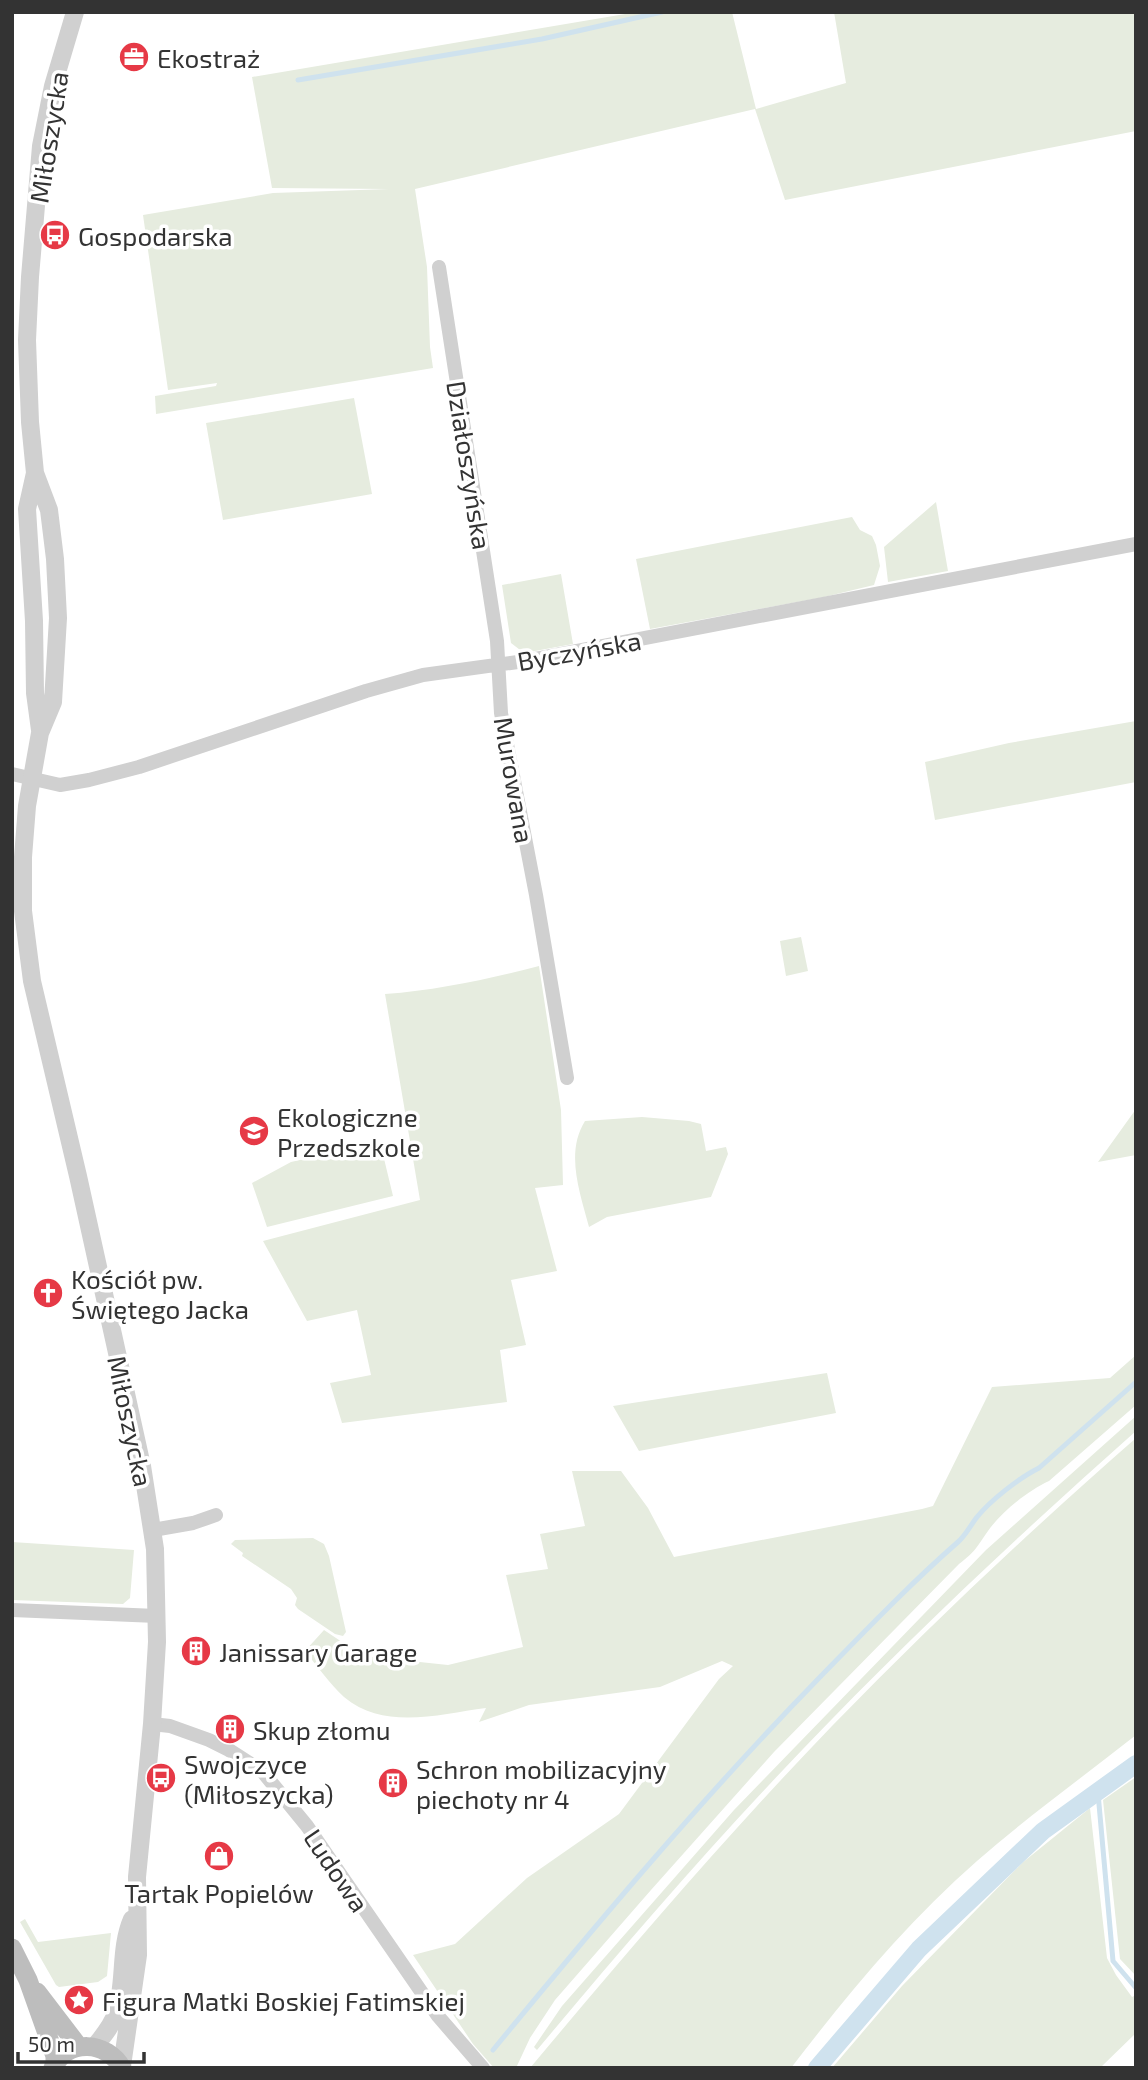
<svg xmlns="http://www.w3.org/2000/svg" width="1148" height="2080" font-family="'Exo 2',sans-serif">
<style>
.green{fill:#e6ecdf}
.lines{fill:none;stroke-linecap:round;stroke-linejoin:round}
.stream{stroke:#cfe2ee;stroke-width:5}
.canal{stroke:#cfe2ee;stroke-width:18}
.minor{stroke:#d0d0d0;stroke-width:14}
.tertiary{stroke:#d0d0d0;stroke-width:18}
.secondary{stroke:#bdbdbd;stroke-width:19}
.labels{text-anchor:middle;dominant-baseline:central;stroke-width:7;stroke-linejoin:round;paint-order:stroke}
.poi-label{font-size:26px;fill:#333;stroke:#fff;text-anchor:start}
.street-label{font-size:26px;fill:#333;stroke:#fff}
</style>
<rect width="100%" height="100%" fill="#fff"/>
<path class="green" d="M 637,12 L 732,12 L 756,109 L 846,83 L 834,12 L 1136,12 L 1136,131 L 785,200 L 755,109 L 415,189 L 427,267 L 430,347 L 433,368 L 156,414 L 155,396 L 216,386 L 217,383 L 168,390 L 143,215 L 273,193 L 389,189 L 272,188 L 252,77 Z
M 354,398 L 372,494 L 223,520 L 206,423 Z
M 936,502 L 948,571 L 888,582 L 884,547 Z
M 852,517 L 860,530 L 872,536 L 876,545 L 880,566 L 874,585 L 824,597 L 650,629 L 636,559 Z
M 561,574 L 573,644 L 524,653 L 511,643 L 502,585 Z
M 1136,721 L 1136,782 L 935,820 L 925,762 L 1009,743 Z
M 801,937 L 808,971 L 786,976 L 780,941 Z
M 539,966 L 561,1110 L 563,1185 L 535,1188 L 557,1271 L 511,1280 L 526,1345 L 500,1350 L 507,1402 L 342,1423 L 330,1383 L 371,1375 L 357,1310 L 307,1321 L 263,1241 L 420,1200 L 385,994 C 438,990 488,979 539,966 Z
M 1136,1109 L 1136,1155 L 1098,1162 Z
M 642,1117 L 689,1121 L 701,1124 L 706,1151 L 726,1147 L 728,1154 L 711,1197 L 607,1217 L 589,1227 C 580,1193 565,1153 585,1121 Z
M 380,1142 L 393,1196 L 267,1227 L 252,1183 L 291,1162 Z
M 1136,1355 L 1136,1405 L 1049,1481 C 1029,1490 1001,1512 988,1531 C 976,1548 976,1551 959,1564 L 774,1752 L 651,1890 L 555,2000 L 530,2038 L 516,2068 L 494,2068 L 473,2044 L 413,1955 L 455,1944 L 527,1878 L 619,1814 L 719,1679 L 733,1666 L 722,1661 L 660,1687 L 529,1705 L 479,1722 L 486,1708 C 439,1714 385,1731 344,1697 C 330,1684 317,1666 305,1651 L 324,1630 L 363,1656 L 448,1665 L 523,1647 L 506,1575 L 548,1569 L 540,1534 L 585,1526 L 572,1471 L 621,1471 L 648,1508 L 674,1557 L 922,1509 L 933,1506 L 992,1387 L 1110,1378 Z
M 827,1373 L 836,1413 L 639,1451 L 613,1406 Z
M 1136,1416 L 1136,1431 C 1021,1533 909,1638 803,1749 C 710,1846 623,1947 537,2050 L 534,2047 L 562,2006 L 734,1810 L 986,1550 Z
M 1136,1438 L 1136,1735 C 1083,1777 1027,1817 977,1861 C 907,1922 847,1995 791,2068 L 530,2068 C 628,1951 726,1836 832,1726 C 929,1626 1031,1530 1136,1438 Z
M 313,1538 L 324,1544 L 329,1556 L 346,1632 L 343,1636 L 335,1634 L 298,1609 L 295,1605 L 297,1598 L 291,1589 L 242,1556 L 243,1553 L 231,1544 L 235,1540 Z
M 12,1542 L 134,1550 L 130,1598 L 123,1604 L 12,1600 Z
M 1136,1777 L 1136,1976 L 1120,1959 L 1103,1800 Z
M 1090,1808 L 1107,1958 L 1116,1975 L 1132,1997 L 1136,1995 L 1136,2033 L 1100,2068 L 832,2068 L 902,1986 L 1022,1863 Z
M 25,1919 L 38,1942 L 111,1933 L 107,1976 L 98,1982 L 59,1987 L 56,1985 L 20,1922 Z"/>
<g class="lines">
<path class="stream" d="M 298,80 L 542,39 L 662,12
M 1098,1793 L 1113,1961 L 1136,1988
M 493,2050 C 599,1921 705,1795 821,1676 C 866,1630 910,1584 958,1542 C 966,1535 970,1526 977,1517 C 991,1500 1019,1478 1039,1468 L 1136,1382"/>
<path class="canal" d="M 817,2068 L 919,1949 L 1043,1831 L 1136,1764"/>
<path class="minor" d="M 439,267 L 497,641 L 501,713 L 536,895 L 567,1078
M 12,774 L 60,785 L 89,780 L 139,767 L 366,691 L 423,675 L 525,661 L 1136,544
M 153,1530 L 193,1523 L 216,1515
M 12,1610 L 157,1616
M 152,1724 L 170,1726 L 209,1740 L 229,1750 L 262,1771 L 307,1826 L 438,2016 L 483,2068"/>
<path class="tertiary" d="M 75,12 L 53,86 L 41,146 L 30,277 L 27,340 L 30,422 L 35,473 L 49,510 L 55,559 L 58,618 L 53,702 L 40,733 L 27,806 L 23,857 L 23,911 L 32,981 L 78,1176 L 142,1466 L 155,1549 L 157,1642 L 152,1724 L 137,1877 L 138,1955 L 122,2066
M 35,473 L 27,509 L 34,621 L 35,693 L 40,730
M 95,2046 C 103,2036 112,2026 116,2013 C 126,1983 119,1949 132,1919"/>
<path class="secondary" d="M 12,1948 L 28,1980 L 55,2056 L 55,2063
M 37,1992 L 79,2047
M 53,2068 C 68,2038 107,2041 122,2068"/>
</g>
<defs>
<g id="office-disc" transform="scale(1.575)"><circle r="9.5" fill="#e63946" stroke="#fff"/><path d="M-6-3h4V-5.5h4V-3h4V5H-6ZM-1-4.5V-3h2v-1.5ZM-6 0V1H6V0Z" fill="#fff"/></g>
<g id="bus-disc" transform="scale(1.575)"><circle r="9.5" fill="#e63946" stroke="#fff"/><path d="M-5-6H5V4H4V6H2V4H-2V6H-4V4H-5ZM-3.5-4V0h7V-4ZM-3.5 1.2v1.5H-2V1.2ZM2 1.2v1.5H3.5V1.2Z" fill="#fff"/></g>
<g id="school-disc" transform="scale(1.575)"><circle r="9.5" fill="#e63946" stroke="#fff"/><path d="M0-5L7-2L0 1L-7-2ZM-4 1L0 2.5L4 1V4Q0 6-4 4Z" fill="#fff"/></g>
<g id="church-disc" transform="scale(1.575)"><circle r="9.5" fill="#e63946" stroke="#fff"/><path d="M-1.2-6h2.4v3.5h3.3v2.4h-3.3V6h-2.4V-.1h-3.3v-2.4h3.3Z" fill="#fff"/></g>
<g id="building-disc" transform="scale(1.575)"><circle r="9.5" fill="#e63946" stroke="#fff"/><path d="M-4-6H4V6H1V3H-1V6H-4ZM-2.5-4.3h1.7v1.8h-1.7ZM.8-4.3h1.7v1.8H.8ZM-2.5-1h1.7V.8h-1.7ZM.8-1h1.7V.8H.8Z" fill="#fff"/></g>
<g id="shop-disc" transform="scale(1.575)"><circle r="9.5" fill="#e63946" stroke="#fff"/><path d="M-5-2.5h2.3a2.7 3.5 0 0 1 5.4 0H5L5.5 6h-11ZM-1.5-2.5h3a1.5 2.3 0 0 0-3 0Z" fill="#fff"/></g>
<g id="sight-disc" transform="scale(1.575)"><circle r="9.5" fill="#e63946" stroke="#fff"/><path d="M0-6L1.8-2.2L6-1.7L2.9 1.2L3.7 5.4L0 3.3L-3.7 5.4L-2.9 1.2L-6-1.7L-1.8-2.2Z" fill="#fff"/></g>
</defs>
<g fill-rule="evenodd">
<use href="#office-disc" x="134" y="57"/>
<use href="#bus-disc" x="55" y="235"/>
<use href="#school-disc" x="254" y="1131"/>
<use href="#church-disc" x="48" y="1293"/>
<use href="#building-disc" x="196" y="1651"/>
<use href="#building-disc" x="230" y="1729"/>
<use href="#bus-disc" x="161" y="1778"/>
<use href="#building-disc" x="393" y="1783"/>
<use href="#shop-disc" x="219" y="1856"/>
<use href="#sight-disc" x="79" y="2000"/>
</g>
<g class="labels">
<g class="poi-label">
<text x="157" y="57">Ekostraż</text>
<text x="78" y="235">Gospodarska</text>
<text x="277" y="1116">Ekologiczne<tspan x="277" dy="30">Przedszkole</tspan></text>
<text x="71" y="1278">Kościół pw.<tspan x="71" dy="30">Świętego Jacka</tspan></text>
<text x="219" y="1651">Janissary Garage</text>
<text x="253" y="1729">Skup złomu</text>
<text x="184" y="1763">Swojczyce<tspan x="184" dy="30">(Miłoszycka)</tspan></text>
<text x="416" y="1768">Schron mobilizacyjny<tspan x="416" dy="30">piechoty nr 4</tspan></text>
<text x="219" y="1892" text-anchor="middle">Tartak Popielów</text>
<text x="102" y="2000">Figura Matki Boskiej Fatimskiej</text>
</g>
<g class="street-label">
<text transform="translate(48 137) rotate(-81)">Miłoszycka</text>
<text transform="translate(470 465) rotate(81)">Działoszyńska</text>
<text transform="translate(579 650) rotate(-10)">Byczyńska</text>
<text transform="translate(515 780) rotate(80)">Murowana</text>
<text transform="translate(131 1421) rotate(78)">Miłoszycka</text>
<text transform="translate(337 1870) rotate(56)">Ludowa</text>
</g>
</g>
<rect width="1148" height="2080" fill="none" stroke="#333333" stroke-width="28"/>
<path d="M18 2052v10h126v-10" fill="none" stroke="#333333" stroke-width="3.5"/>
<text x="28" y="2052" font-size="21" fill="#333333" stroke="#ffffff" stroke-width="5" paint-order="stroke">50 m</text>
</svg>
